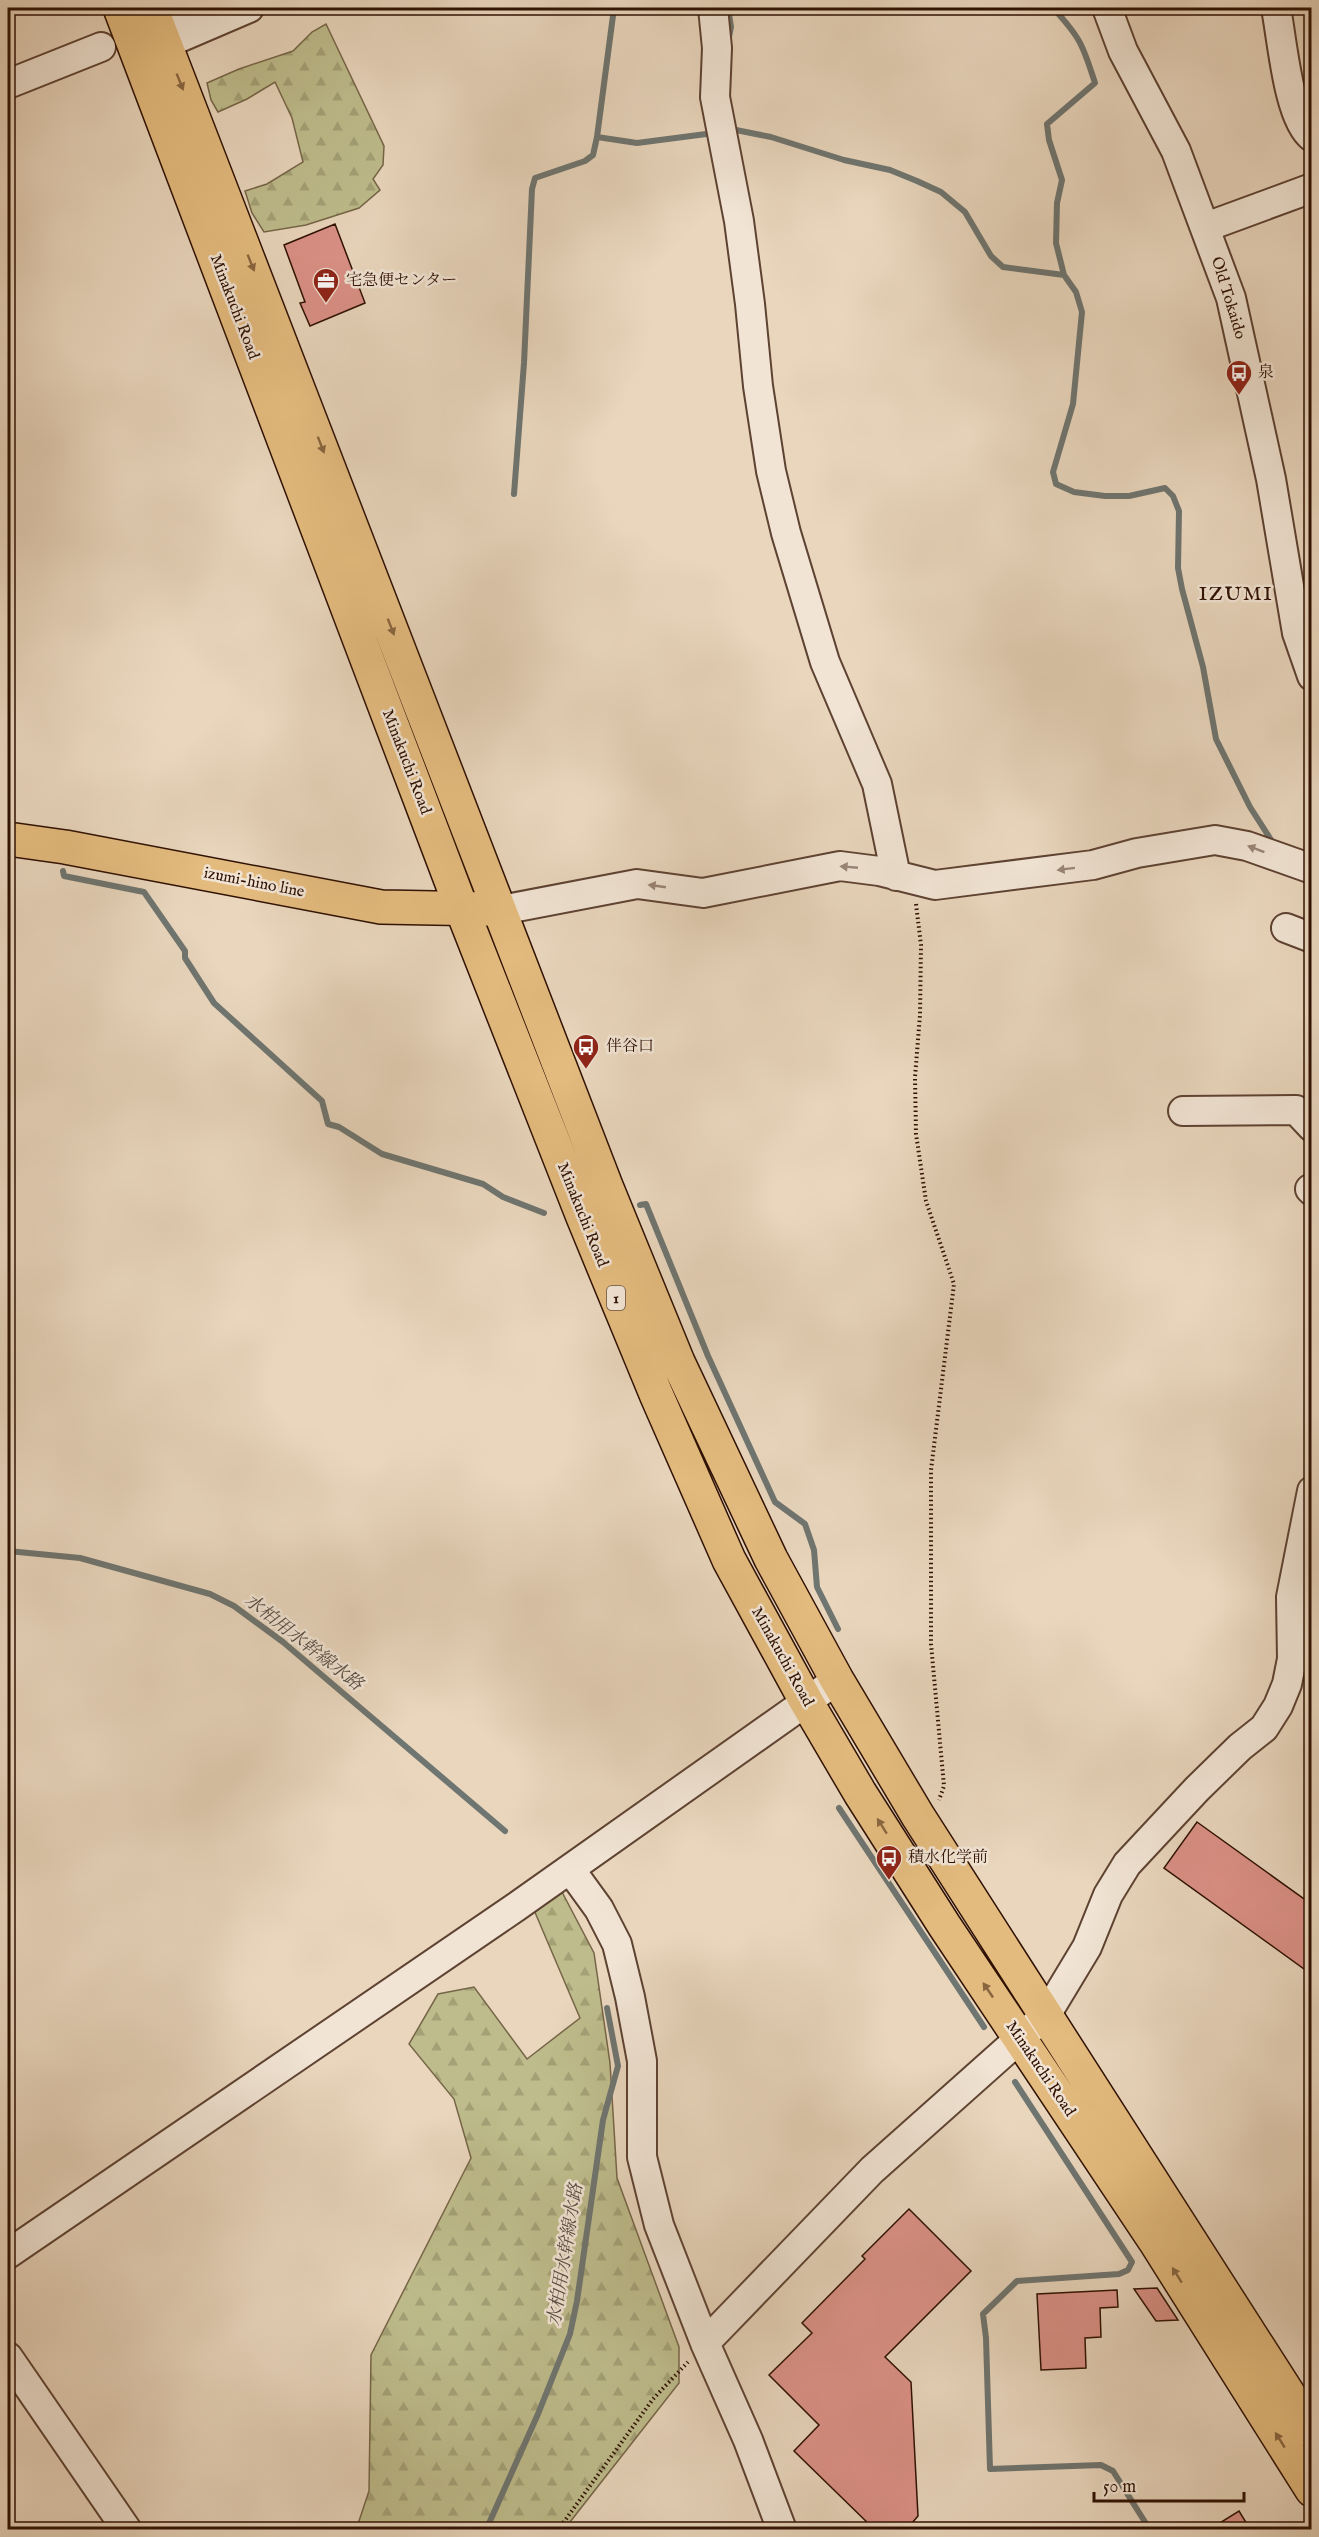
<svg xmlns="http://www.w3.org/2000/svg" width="1319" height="2537" font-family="'IM FELL English','Noto Serif JP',serif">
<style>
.forest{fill:url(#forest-firs);stroke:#766648;stroke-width:1.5}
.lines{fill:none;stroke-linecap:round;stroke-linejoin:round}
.stream{stroke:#6f7570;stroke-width:6}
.building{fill:#db9187;stroke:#2f1103;stroke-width:1.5}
.minor-casing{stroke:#5e4232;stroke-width:32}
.major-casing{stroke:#2f1103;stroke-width:36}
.highway-casing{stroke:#2f1103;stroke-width:36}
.path{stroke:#2f1103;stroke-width:4;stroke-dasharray:1.5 3;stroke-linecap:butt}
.minor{stroke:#f1e4d4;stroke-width:28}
.major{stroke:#e4bb7e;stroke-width:33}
.highway{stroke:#e4bb7e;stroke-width:33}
.oneway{fill:#8a6640}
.oneway2{fill:#9a8576}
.labels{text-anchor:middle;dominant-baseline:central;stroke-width:5;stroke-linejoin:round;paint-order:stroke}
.shield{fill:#f1e4d4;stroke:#695042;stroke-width:1.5}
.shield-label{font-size:15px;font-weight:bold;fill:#2f1103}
.poi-label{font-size:16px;fill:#2f1103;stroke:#f1e4d4;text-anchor:start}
.street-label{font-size:16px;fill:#2f1103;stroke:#f1e4d4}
.water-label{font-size:18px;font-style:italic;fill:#544b42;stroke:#f1e4d4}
.quarter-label{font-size:20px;letter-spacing:1.5px;fill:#2f1103;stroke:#f1e4d4}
</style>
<defs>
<pattern id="forest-firs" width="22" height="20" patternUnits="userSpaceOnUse" patternTransform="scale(1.5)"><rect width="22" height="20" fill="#bebc8c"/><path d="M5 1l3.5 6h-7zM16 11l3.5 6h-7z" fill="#a4a177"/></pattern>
</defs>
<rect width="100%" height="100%" fill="#e9d6bd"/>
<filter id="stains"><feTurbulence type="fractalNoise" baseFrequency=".00333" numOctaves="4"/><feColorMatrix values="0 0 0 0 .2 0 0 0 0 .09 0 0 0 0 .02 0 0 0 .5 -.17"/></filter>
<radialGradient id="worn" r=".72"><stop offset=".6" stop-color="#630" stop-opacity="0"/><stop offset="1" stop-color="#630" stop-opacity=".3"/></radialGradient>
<path class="forest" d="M 326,24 L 384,146 L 383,165 L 373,179 L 380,190 L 359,208 L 306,225 L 264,232 L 252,213 L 245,191 L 267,184 L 303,162 L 292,118 L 275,82 L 247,99 L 218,112 L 211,100 L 207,83 L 239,69 L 293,51 L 312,32 Z
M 551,1871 L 594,1953 L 610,2063 L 617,2178 L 679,2347 L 679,2383 L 570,2522 L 567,2529 L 356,2530 L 369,2491 L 371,2355 L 471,2158 L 454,2099 L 409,2044 L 438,1994 L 474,1987 L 527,2059 L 580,2018 L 534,1910 Z"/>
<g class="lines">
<path class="stream" d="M 614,8 L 597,137 L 637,143 L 714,133
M 728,8 L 731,27 L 728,42
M 1053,8 C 1080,37 1083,45 1095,83 L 1047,124 L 1049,140 L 1062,180 L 1057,203 L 1056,243 L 1064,275 L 1076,292 L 1082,312 L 1073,404 L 1053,472 L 1056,484 L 1074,492 L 1105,496 L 1129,496 L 1165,488 L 1173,496 L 1179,511 L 1178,568 L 1182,589 L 1203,667 L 1216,739 L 1250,807 L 1273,843
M 731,129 L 771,137 L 844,160 L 890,170 L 917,181 L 941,192 L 965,212 L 991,256 L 1003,267 L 1064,275
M 514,494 L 524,363 L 532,189 L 535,178 L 585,161 L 593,155 L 597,137
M 63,871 L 64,876 L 144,892 L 185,951 L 185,958 L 214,1003 L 322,1101 L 328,1124 L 339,1127 L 382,1154 L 483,1184 L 503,1197 L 544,1213
M 640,1205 L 646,1204 L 708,1356 L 775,1502 L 805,1524 L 814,1550 L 817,1587 L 838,1629
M 8,1551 L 80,1558 L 210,1594 L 234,1606 L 283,1642 L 505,1831
M 839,1808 L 984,2027
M 1015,2082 L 1132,2262 L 1128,2270 L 1119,2274 L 1017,2281 L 983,2314 L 986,2338 L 990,2469 L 1101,2465 L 1113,2471 L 1150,2530
M 486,2530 L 538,2414 L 570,2334 L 577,2301 L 603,2120 L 618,2066 L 607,2008"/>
</g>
<path class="building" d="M 335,224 L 365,303 L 310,326 L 300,303 L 305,302 L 284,245 Z
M 1197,1822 L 1311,1904 L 1311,1974 L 1164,1868 Z
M 909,2209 L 971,2271 L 885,2357 L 911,2382 L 918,2516 L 912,2523 L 890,2529 L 874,2529 L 794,2451 L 819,2425 L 769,2375 L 812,2333 L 802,2323 L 865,2259 L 862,2256 Z
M 1157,2288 L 1178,2320 L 1156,2321 L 1134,2289 Z
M 1117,2290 L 1118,2307 L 1100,2308 L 1101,2337 L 1085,2338 L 1086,2368 L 1041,2370 L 1037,2294 Z
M 1239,2511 L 1250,2529 L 1210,2529 Z"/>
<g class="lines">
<g class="minor-casing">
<path id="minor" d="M 713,8 L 717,48 L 715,97 L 739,221 L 750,304 L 758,386 L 771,471 L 786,533 L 825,662 L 877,784 L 896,876
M 1107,8 L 1123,51 L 1176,151 L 1231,298 L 1271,479 L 1297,633 L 1312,676
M 1276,8 C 1282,38 1288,119 1312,137
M 177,16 L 199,8
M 165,44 L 249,8
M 8,84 L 101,47
M 1206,227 L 1312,188
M 501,910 L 637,884 L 703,893 L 840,866 L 879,871 L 935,885 L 1093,865 L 1137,853 L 1215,840 L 1247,846 L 1312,869
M 1286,928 L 1312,938
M 1183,1111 L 1296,1110 L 1312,1127
M 1310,1189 L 1312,1191
M 570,1869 L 599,1909 L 617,1944 L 630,1997 L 642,2061 L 642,2157 L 659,2225 L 705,2343 L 748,2440 L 782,2530
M 8,2254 L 516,1907 L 837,1680
M 705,2343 L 872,2170 L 1046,2015 L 1087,1947 L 1108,1895 L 1127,1864 L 1197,1789 L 1240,1747 L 1264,1728 L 1278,1706 L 1287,1684 L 1292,1659 L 1291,1597 L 1312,1491
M 8,2357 L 127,2530"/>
</g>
<g class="major-casing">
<path id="major" d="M 8,839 L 65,847 L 381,907 L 488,909"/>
</g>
<g class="highway-casing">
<path id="highway" d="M 120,8 L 461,907 L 583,1217 L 656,1394 L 729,1560 L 806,1701 L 860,1793 L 944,1925 L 1155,2241 L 1312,2490
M 151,8 L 606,1186 L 678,1362 L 771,1559 L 837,1680 L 918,1816 L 1312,2431"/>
</g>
<path class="path" d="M 916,904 L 921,945 L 920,1015 L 915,1077 L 916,1134 L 926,1201 L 954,1284 L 931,1470 L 931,1644 L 944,1786 L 939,1800
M 558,2530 L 653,2399 L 688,2362"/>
<use href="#minor" class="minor"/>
<use href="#major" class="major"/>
<use href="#highway" class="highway"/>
</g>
<defs><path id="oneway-solid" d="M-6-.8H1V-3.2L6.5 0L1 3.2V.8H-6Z" transform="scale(1.5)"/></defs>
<g class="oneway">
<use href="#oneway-solid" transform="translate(180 82) rotate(68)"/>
<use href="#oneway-solid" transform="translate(251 263) rotate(68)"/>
<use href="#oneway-solid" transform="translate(321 445) rotate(69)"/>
<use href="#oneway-solid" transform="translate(391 627) rotate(69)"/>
<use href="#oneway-solid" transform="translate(882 1826) rotate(-122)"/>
<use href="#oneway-solid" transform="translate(988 1990) rotate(-124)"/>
<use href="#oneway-solid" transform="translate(1177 2275) rotate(-122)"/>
<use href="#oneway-solid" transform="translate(1280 2440) rotate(-122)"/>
</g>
<g class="oneway2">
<use href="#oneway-solid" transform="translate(1256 849) rotate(-159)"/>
<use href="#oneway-solid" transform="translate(849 867) rotate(-175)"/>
<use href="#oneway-solid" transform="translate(1066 869) rotate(173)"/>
<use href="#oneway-solid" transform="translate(657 886) rotate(-172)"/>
</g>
<defs>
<g id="office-pin" transform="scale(1.35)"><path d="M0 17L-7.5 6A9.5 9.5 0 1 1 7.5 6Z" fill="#8f2418" stroke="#f1e4d4"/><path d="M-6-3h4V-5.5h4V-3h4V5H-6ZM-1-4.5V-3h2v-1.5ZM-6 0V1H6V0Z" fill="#fff"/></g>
<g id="bus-pin" transform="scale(1.35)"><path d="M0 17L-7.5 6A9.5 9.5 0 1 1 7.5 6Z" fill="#8f2418" stroke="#f1e4d4"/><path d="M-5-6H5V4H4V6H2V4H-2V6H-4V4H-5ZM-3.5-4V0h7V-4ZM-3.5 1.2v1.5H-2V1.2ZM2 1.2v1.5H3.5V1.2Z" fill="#fff"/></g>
</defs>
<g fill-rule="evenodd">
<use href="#office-pin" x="326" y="281"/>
<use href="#bus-pin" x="1239" y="373"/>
<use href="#bus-pin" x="586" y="1047"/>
<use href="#bus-pin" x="889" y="1858"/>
</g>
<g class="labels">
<rect class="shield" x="607" y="1286" width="18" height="24" rx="4.5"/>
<g class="shield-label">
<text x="616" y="1298">1</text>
</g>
<g class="poi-label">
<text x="346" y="281">宅急便センター</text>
<text x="1258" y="373">泉</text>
<text x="606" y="1047">伴谷口</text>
<text x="908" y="1858">積水化学前</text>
</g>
<g class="street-label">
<text transform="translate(1228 298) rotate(73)">Old Tokaido</text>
<text transform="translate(234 307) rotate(69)">Minakuchi Road</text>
<text transform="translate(406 762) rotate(69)">Minakuchi Road</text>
<text transform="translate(254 883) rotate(11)">izumi-hino line</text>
<text transform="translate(582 1215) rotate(68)">Minakuchi Road</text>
<text transform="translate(782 1657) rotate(61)">Minakuchi Road</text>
<text transform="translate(1040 2069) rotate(56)">Minakuchi Road</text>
</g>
<g class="water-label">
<text transform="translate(303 1643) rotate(38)">水柏用水幹線水路</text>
<text transform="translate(566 2255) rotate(-81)">水柏用水幹線水路</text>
</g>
<g class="quarter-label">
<text x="1236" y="594">IZUMI</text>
</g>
</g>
<rect width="1319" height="2537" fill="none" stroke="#e9d6bd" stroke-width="30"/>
<rect x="9" y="9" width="1301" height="2519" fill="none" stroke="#2f1103" stroke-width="3"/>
<rect x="15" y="15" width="1289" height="2507" fill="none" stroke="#2f1103" stroke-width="1.5"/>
<path d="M1094 2492v9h150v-9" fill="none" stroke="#2f1103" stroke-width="3"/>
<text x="1103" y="2492" font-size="18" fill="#2f1103" stroke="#f1e4d4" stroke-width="4.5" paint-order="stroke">50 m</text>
<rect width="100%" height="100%" filter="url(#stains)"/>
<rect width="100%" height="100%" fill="url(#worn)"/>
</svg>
